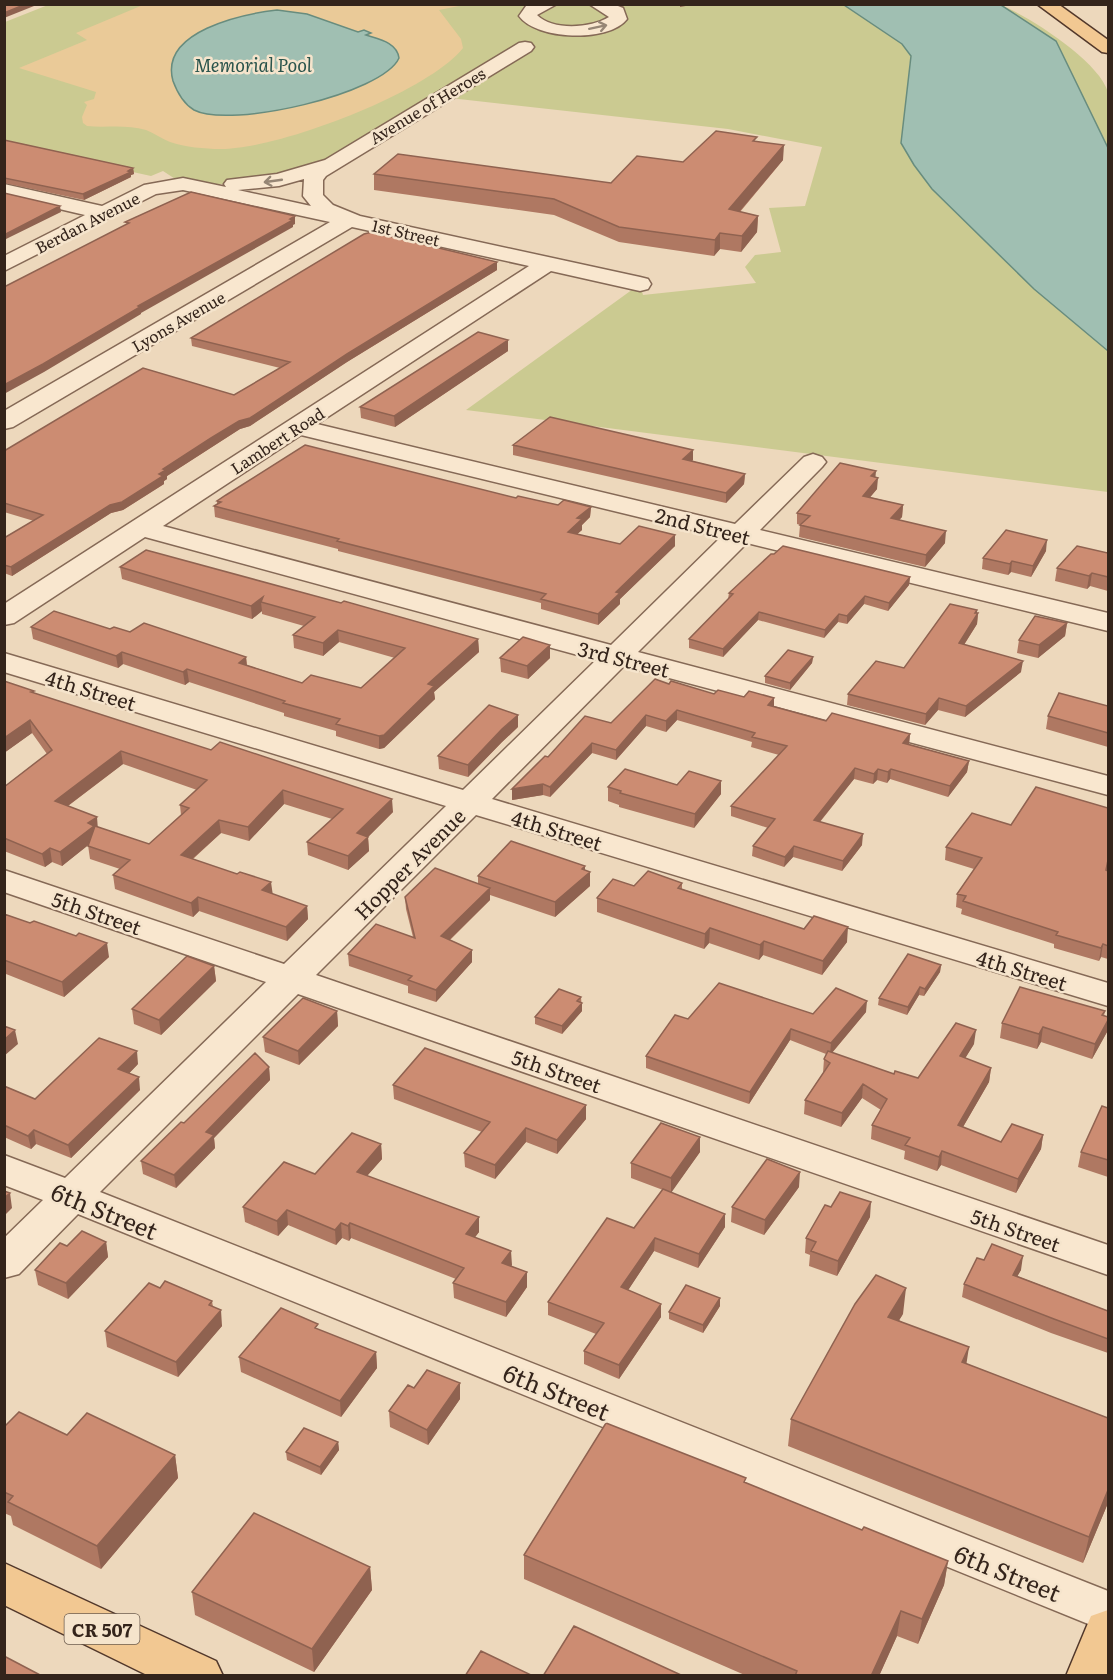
<svg xmlns="http://www.w3.org/2000/svg" width="1113" height="1680" font-family="Literata,serif">
<style>
.green{fill:#cbca91}
.sand{fill:#eaca98}
.water{fill:#a0bfb2;stroke:#688c7e;stroke-width:1.5}
.lines{fill:none;stroke-linecap:round;stroke-linejoin:round}
.minor-casing{stroke:#856956;stroke-width:3}
.major-casing{stroke:#52382b;stroke-width:3}
.minor{fill:#f9e7cf;fill-rule:evenodd}
.major{fill:#f2c892;fill-rule:evenodd}
.wall{fill:#af7862;fill-rule:evenodd}
.shaded-wall{fill:#8f6250}
.building{fill:#cc8c72;stroke:#8f6250;stroke-width:1.5}
.oneway{stroke:#968675}
.labels{text-anchor:middle;dominant-baseline:central;stroke-width:5;stroke-linejoin:round;paint-order:stroke}
.far-street-label{font-size:16px;fill:#34241b;stroke:#f5e4cc}
.far-water-label{font-size:18px;font-style:italic;fill:#2a544c;stroke:#f5e4cc}
.shield{fill:#f5e4cc;stroke:#6e5e50;stroke-width:1.5}
.shield-label{font-size:18px;font-weight:bold;fill:#34241b}
.street-label{font-size:20px;fill:#34241b;stroke:#f5e4cc}
.near-street-label{font-size:24px;fill:#34241b;stroke:#f5e4cc}
</style>
<rect width="100%" height="100%" fill="#edd8bc"/>
<path class="green" d="M 48,5 L 844,5 L 902,44 L 911,56 L 909,68 L 914,165 L 932,189 L 1034,289 L 1108,351 L 1108,492 L 466,410 L 640,284 L 643,295 L 756,283 L 745,267 L 755,255 L 781,252 L 769,208 L 805,206 L 822,147 L 728,129 L 441,97 L 329,165 L 234,184 L 183,184 L 163,171 L 151,176 L 5,144 L 5,22 Z
M 1001,5 C 1030,17 1099,61 1108,92 C 1113,108 1108,131 1108,148 L 1056,41 Z"/>
<path class="sand" d="M 143,5 L 464,5 L 439,10 L 461,39 L 463,48 C 429,92 277,150 220,149 C 205,149 185,147 170,142 C 162,139 154,133 146,130 C 126,124 107,128 87,126 L 83,123 L 82,117 L 87,105 L 84,102 L 94,99 L 96,92 L 19,68 L 87,40 L 76,33 Z"/>
<path class="water" d="M 844,5 L 1001,5 L 1056,41 L 1108,148 L 1108,351 L 1034,289 L 932,189 L 914,165 L 901,143 L 911,56 L 902,44 Z
M 277,10 L 307,14 L 358,32 L 364,30 L 371,33 L 366,35 C 378,39 397,42 399,58 C 383,94 230,129 194,110 C 184,104 177,92 173,81 C 159,31 243,14 277,10 Z"/>
<g class="lines">
<g class="minor-casing">
<path id="minor" d="M 531,4 L 557,4 L 537,15 C 553,31 591,28 609,17 L 589,4 L 613,4 L 623,8 L 627,19 C 609,43 536,40 519,16 L 526,6 Z
M 525,42 L 531,43 L 534,47 L 531,51 L 326,176 L 323,180 L 323,195 L 333,205 L 360,216 L 640,277 L 648,279 L 651,284 L 648,289 L 640,291 L 551,271 L 317,424 L 735,524 L 804,457 L 813,454 L 822,457 L 826,462 L 822,467 L 760,530 L 1108,613 L 1108,631 L 747,543 L 638,652 L 1108,776 L 1108,795 L 624,666 L 492,799 L 1108,983 L 1108,1006 L 476,815 L 316,975 L 1108,1245 L 1108,1275 L 298,994 L 100,1192 L 1108,1591 L 1108,1632 L 78,1214 L 19,1274 L 4,1278 L 4,1238 L 43,1200 L 4,1185 L 4,1155 L 65,1178 L 266,982 L 4,892 L 4,870 L 284,964 L 446,806 L 4,672 L 4,653 L 463,790 L 596,660 L 145,537 L 14,623 L 4,625 L 4,604 L 529,266 L 352,227 L 13,427 L 4,429 L 4,411 L 330,222 L 183,190 L 156,194 L 4,271 L 4,256 L 85,215 L 4,196 L 4,184 L 102,206 L 144,185 L 183,178 L 226,187 L 224,184 L 227,180 L 277,174 L 325,160 L 519,43 ZM 304,179 L 303,196 L 311,206 L 238,190 L 279,186 ZM 301,435 L 721,537 L 611,645 L 163,526 Z"/>
</g>
<g class="major-casing">
<path id="major" d="M 1037,4 L 1058,4 L 1108,40 L 1108,53 L 1102,52 Z
M 4,1563 L 216,1661 L 223,1676 L 149,1676 L 4,1605 Z
M 1108,1610 L 1108,1676 L 1066,1676 L 1091,1616 Z"/>
</g>
<use href="#minor" class="minor"/>
<use href="#major" class="major"/>
</g>
<path class="wall" d="M 4,140 L 133,168 L 134,174 L 131,175 L 131,177 L 84,200 L 4,183 Z
M 757,142 L 783,160 L 740,212 L 758,216 L 757,232 L 741,252 L 720,249 L 714,256 L 619,242 L 554,215 L 374,190 L 374,174 L 611,183 Z
M 497,262 L 497,270 L 347,362 L 250,426 L 240,429 L 212,447 L 167,476 L 167,479 L 164,481 L 164,484 L 123,510 L 111,513 L 12,576 L 4,573 L 4,538 L 34,521 L 4,512 L 4,451 L 234,395 L 280,368 L 192,346 L 191,338 Z
M 508,340 L 508,351 L 395,427 L 361,418 L 360,407 Z
M 513,445 L 693,460 L 692,461 L 745,474 L 744,484 L 726,503 L 513,455 Z
M 875,477 L 877,489 L 870,497 L 903,505 L 902,517 L 899,520 L 945,543 L 925,567 L 799,537 L 800,525 L 797,524 L 797,513 Z
M 516,498 L 558,505 L 591,507 L 590,517 L 582,525 L 582,530 L 577,534 L 620,544 L 675,535 L 675,546 L 620,599 L 620,604 L 598,625 L 541,609 L 541,603 L 338,551 L 338,549 L 215,517 L 214,506 L 217,504 L 217,501 Z
M 1046,551 L 1031,577 L 1011,572 L 1008,575 L 982,569 L 983,558 Z
M 1108,553 L 1108,591 L 1090,586 L 1087,589 L 1055,581 L 1057,568 Z
M 120,567 L 478,639 L 479,652 L 434,692 L 435,699 L 384,748 L 379,749 L 336,736 L 336,731 L 284,716 L 284,713 L 189,682 L 185,685 L 123,664 L 118,668 L 33,639 L 31,627 L 110,629 L 130,632 L 246,657 L 247,665 L 302,683 L 361,688 L 395,658 L 339,642 L 323,656 L 294,648 L 293,635 L 304,626 L 262,614 L 262,611 L 252,619 L 122,579 Z
M 910,577 L 909,585 L 888,611 L 864,604 L 847,624 L 838,622 L 824,638 L 758,620 L 723,657 L 689,648 L 689,639 L 728,599 L 729,593 Z
M 977,610 L 977,613 L 978,613 L 977,624 L 964,645 L 1021,672 L 965,717 L 938,710 L 925,725 L 847,705 L 848,694 L 904,668 Z
M 1067,623 L 1065,636 L 1038,658 L 1017,653 L 1019,640 Z
M 550,645 L 550,658 L 528,679 L 501,672 L 500,658 Z
M 813,657 L 812,663 L 790,690 L 765,683 L 765,676 Z
M 4,681 L 34,693 L 393,812 L 368,837 L 369,851 L 348,870 L 308,855 L 307,842 L 332,819 L 284,804 L 249,841 L 221,833 L 193,859 L 272,894 L 307,906 L 308,919 L 287,941 L 199,911 L 193,917 L 115,889 L 113,875 L 120,869 L 90,859 L 88,845 L 62,866 L 52,862 L 45,867 L 4,851 L 4,787 L 47,754 L 32,733 L 4,753 ZM 123,764 L 197,790 L 180,805 L 181,815 L 149,844 L 98,827 L 68,806 Z
M 669,684 L 714,694 L 744,697 L 774,698 L 774,707 L 826,721 L 910,734 L 909,744 L 969,761 L 967,772 L 948,797 L 890,779 L 887,783 L 877,780 L 873,784 L 854,779 L 820,822 L 862,845 L 842,871 L 793,857 L 784,867 L 752,856 L 753,846 L 768,828 L 731,816 L 731,806 L 779,755 L 751,747 L 752,742 L 677,720 L 666,732 L 646,726 L 616,760 L 592,753 L 550,797 L 543,795 L 512,800 L 548,757 L 611,723 Z
M 1108,706 L 1108,747 L 1046,729 L 1048,716 Z
M 518,727 L 502,742 L 468,777 L 439,769 L 438,756 Z
M 677,785 L 721,794 L 694,828 L 619,807 L 619,805 L 608,801 L 608,787 Z
M 1108,808 L 1108,865 L 1107,870 L 1108,871 L 1108,959 L 1101,957 L 1099,961 L 1054,948 L 1054,944 L 961,914 L 962,909 L 956,907 L 957,894 L 974,869 L 945,860 L 946,847 L 1011,825 Z
M 585,870 L 590,886 L 555,917 L 490,895 L 490,900 L 450,940 L 472,950 L 472,962 L 436,1002 L 408,993 L 408,986 L 349,966 L 348,954 L 413,937 L 406,909 L 405,897 L 478,884 L 478,876 Z
M 682,883 L 682,889 L 804,929 L 847,942 L 822,975 L 763,955 L 759,960 L 709,943 L 704,949 L 597,912 L 597,898 L 634,886 Z
M 4,914 L 109,957 L 64,997 L 6,974 L 4,975 Z
M 941,965 L 940,972 L 924,996 L 919,995 L 907,1015 L 878,1005 L 879,998 Z
M 214,966 L 216,981 L 161,1035 L 134,1024 L 132,1009 Z
M 581,997 L 582,1011 L 562,1034 L 535,1024 L 535,1017 Z
M 337,1011 L 338,1026 L 299,1065 L 265,1052 L 263,1037 Z
M 1105,1011 L 1104,1016 L 1108,1017 L 1107,1032 L 1092,1059 L 1041,1042 L 1037,1049 L 1000,1038 L 1002,1023 Z
M 866,1012 L 832,1053 L 894,1074 L 918,1078 L 974,1044 L 965,1058 L 991,1068 L 989,1082 L 963,1127 L 1001,1142 L 1043,1135 L 1041,1149 L 1016,1193 L 941,1165 L 937,1171 L 904,1159 L 905,1151 L 871,1139 L 872,1125 L 881,1110 L 862,1098 L 841,1127 L 804,1114 L 805,1100 L 823,1073 L 824,1059 L 826,1054 L 790,1040 L 749,1104 L 646,1068 L 646,1056 L 688,1019 Z
M 138,1064 L 129,1073 L 140,1090 L 71,1158 L 36,1144 L 31,1149 L 4,1137 L 4,1086 L 35,1099 Z
M 269,1067 L 270,1080 L 214,1138 L 215,1148 L 176,1188 L 143,1174 L 141,1161 L 184,1123 Z
M 393,1085 L 586,1105 L 586,1119 L 557,1154 L 526,1142 L 495,1179 L 465,1167 L 464,1153 L 482,1132 L 394,1099 Z
M 1108,1108 L 1108,1177 L 1078,1167 L 1081,1152 Z
M 381,1144 L 382,1159 L 367,1176 L 479,1232 L 475,1237 L 512,1265 L 511,1266 L 527,1272 L 527,1287 L 506,1317 L 454,1298 L 453,1283 L 456,1279 L 351,1238 L 349,1241 L 342,1238 L 336,1245 L 288,1225 L 278,1236 L 245,1222 L 243,1207 Z
M 700,1152 L 671,1192 L 725,1227 L 698,1268 L 654,1251 L 628,1290 L 661,1317 L 619,1379 L 584,1364 L 584,1351 L 596,1334 L 548,1315 L 548,1302 L 634,1228 L 663,1190 L 631,1178 L 631,1163 Z
M 799,1187 L 764,1235 L 731,1222 L 732,1207 Z
M 831,1207 L 870,1217 L 837,1276 L 809,1266 L 810,1255 L 805,1253 L 806,1238 Z
M 106,1242 L 108,1257 L 68,1299 L 38,1285 L 35,1270 L 67,1246 Z
M 984,1260 L 1021,1270 L 1017,1276 L 1108,1311 L 1108,1353 L 1051,1333 L 962,1297 L 964,1284 Z
M 160,1288 L 212,1301 L 213,1307 L 222,1326 L 178,1377 L 107,1347 L 105,1331 Z
M 720,1298 L 720,1306 L 703,1333 L 669,1319 L 669,1312 Z
M 903,1314 L 899,1320 L 967,1364 L 1108,1418 L 1108,1503 L 1083,1563 L 788,1446 L 791,1419 Z
M 376,1352 L 377,1368 L 341,1417 L 241,1372 L 239,1357 Z
M 414,1388 L 460,1399 L 428,1445 L 390,1427 L 389,1411 Z
M 4,1427 L 67,1435 L 175,1455 L 178,1478 L 101,1569 L 13,1525 L 11,1516 L 4,1513 Z
M 338,1442 L 339,1450 L 321,1475 L 287,1460 L 286,1452 Z
M 746,1483 L 862,1530 L 948,1561 L 944,1585 L 918,1644 L 897,1636 L 879,1676 L 747,1676 L 524,1579 L 524,1555 Z
M 370,1567 L 372,1590 L 314,1672 L 195,1615 L 192,1592 Z"/>
<path class="shaded-wall" d="M 26,4 L 39,4 L 4,18 L 4,13 Z
M 680,4 L 697,4 L 680,7 Z
M 784,145 L 783,160 L 728,225 L 729,209 Z
M 133,168 L 134,174 L 131,175 L 131,177 L 84,200 L 83,194 Z
M 60,206 L 61,212 L 4,240 L 4,235 Z
M 295,216 L 295,224 L 293,225 L 293,227 L 141,313 L 141,314 L 44,372 L 4,394 L 4,385 L 138,306 Z
M 758,216 L 757,232 L 741,252 L 742,236 Z
M 720,233 L 720,249 L 714,256 L 715,240 Z
M 497,262 L 497,270 L 347,362 L 250,426 L 240,429 L 212,447 L 167,476 L 167,479 L 164,481 L 164,484 L 123,510 L 111,513 L 12,576 L 11,567 L 159,474 L 163,469 L 211,438 Z
M 508,340 L 508,351 L 395,427 L 394,416 Z
M 693,450 L 693,460 L 683,469 L 683,459 Z
M 876,471 L 875,482 L 878,478 L 877,489 L 862,507 L 863,496 L 871,476 Z
M 745,474 L 744,484 L 726,503 L 726,493 Z
M 903,505 L 902,517 L 890,529 L 891,518 Z
M 591,507 L 590,517 L 582,525 L 582,530 L 568,542 L 568,532 L 577,518 Z
M 946,531 L 945,543 L 925,567 L 926,555 Z
M 675,535 L 675,546 L 620,599 L 620,604 L 598,625 L 598,614 L 616,592 Z
M 1047,540 L 1046,551 L 1031,577 L 1033,566 Z
M 1012,561 L 1011,572 L 1008,575 L 1010,564 Z
M 1092,573 L 1090,586 L 1087,589 L 1089,576 Z
M 910,577 L 909,585 L 888,611 L 889,603 Z
M 865,596 L 864,604 L 847,624 L 847,616 Z
M 263,597 L 261,602 L 262,611 L 252,619 L 251,606 Z
M 977,610 L 977,616 L 978,613 L 977,624 L 958,654 L 959,643 Z
M 759,612 L 758,620 L 723,657 L 723,649 Z
M 839,614 L 838,622 L 824,638 L 825,630 Z
M 1067,623 L 1065,636 L 1038,658 L 1039,645 Z
M 338,630 L 339,642 L 323,656 L 323,643 Z
M 478,639 L 479,652 L 434,692 L 435,699 L 384,748 L 379,749 L 379,736 L 428,684 Z
M 550,645 L 550,658 L 528,679 L 527,666 Z
M 122,652 L 123,664 L 118,668 L 116,656 Z
M 246,657 L 247,669 L 239,663 Z
M 813,657 L 812,663 L 790,690 L 790,683 Z
M 1023,661 L 1021,672 L 965,717 L 966,706 Z
M 187,669 L 189,682 L 185,685 L 183,672 Z
M 774,698 L 774,708 L 768,705 Z
M 939,698 L 938,710 L 925,725 L 926,714 Z
M 677,710 L 677,720 L 666,732 L 666,721 Z
M 518,715 L 518,727 L 502,742 L 468,777 L 468,765 L 502,729 Z
M 646,715 L 646,726 L 616,760 L 616,750 Z
M 30,720 L 32,733 L 4,753 L 4,738 Z
M 910,734 L 909,744 L 903,743 Z
M 592,743 L 592,753 L 550,797 L 550,787 Z
M 121,751 L 123,764 L 57,814 L 55,801 Z
M 969,761 L 967,772 L 948,797 L 950,786 Z
M 855,768 L 854,779 L 813,830 L 814,820 Z
M 878,769 L 877,780 L 873,784 L 874,774 Z
M 891,769 L 890,779 L 887,783 L 888,772 Z
M 721,781 L 721,794 L 694,828 L 695,814 Z
M 543,784 L 543,795 L 512,800 L 512,789 Z
M 283,790 L 284,804 L 249,841 L 248,827 Z
M 392,799 L 393,812 L 359,846 L 368,837 L 369,851 L 348,870 L 348,856 L 357,833 Z
M 97,817 L 98,830 L 96,839 L 62,866 L 60,852 L 88,823 Z
M 219,820 L 221,833 L 182,868 L 181,855 Z
M 863,834 L 862,845 L 842,871 L 843,861 Z
M 794,846 L 793,857 L 784,867 L 785,857 Z
M 50,848 L 52,862 L 45,867 L 42,854 Z
M 585,866 L 585,876 L 590,872 L 590,886 L 555,917 L 555,902 Z
M 271,882 L 273,896 L 262,890 Z
M 490,888 L 490,900 L 441,948 L 441,936 Z
M 198,897 L 199,911 L 193,917 L 191,903 Z
M 307,906 L 308,919 L 287,941 L 286,927 Z
M 848,927 L 847,942 L 822,975 L 823,961 Z
M 710,928 L 709,943 L 704,949 L 705,934 Z
M 764,941 L 763,955 L 759,960 L 760,945 Z
M 107,943 L 109,957 L 64,997 L 62,982 Z
M 1103,944 L 1101,957 L 1099,961 L 1101,948 Z
M 472,950 L 472,962 L 436,1002 L 436,990 Z
M 4,963 L 6,974 L 4,975 Z
M 941,965 L 940,972 L 924,996 L 925,989 Z
M 214,966 L 216,981 L 161,1035 L 159,1020 Z
M 920,987 L 919,995 L 907,1015 L 908,1007 Z
M 867,1001 L 866,1012 L 830,1055 L 831,1043 Z
M 582,1003 L 582,1011 L 562,1034 L 562,1026 Z
M 337,1011 L 338,1026 L 299,1065 L 298,1051 Z
M 1108,1020 L 1107,1032 L 1092,1059 L 1095,1044 Z
M 1043,1027 L 1041,1042 L 1037,1049 L 1039,1034 Z
M 791,1029 L 790,1040 L 749,1104 L 750,1092 Z
M 15,1030 L 18,1044 L 4,1056 L 4,1040 Z
M 976,1030 L 974,1044 L 958,1070 L 960,1056 Z
M 137,1051 L 138,1064 L 120,1083 L 118,1069 Z
M 269,1067 L 270,1080 L 214,1138 L 215,1148 L 176,1188 L 174,1175 L 206,1132 Z
M 991,1068 L 989,1082 L 956,1139 L 958,1125 Z
M 139,1077 L 140,1090 L 71,1158 L 68,1145 Z
M 863,1084 L 862,1098 L 841,1127 L 842,1113 Z
M 586,1105 L 586,1119 L 557,1154 L 557,1140 Z
M 526,1128 L 526,1142 L 495,1179 L 495,1165 Z
M 34,1130 L 36,1144 L 31,1149 L 28,1136 Z
M 1043,1135 L 1041,1149 L 1016,1193 L 1018,1179 Z
M 700,1137 L 700,1152 L 671,1193 L 671,1178 Z
M 381,1144 L 382,1159 L 358,1186 L 357,1172 Z
M 942,1151 L 941,1165 L 937,1171 L 939,1157 Z
M 800,1172 L 799,1187 L 764,1235 L 765,1220 Z
M 10,1193 L 12,1208 L 4,1216 L 4,1198 Z
M 871,1202 L 870,1217 L 837,1276 L 838,1261 Z
M 287,1210 L 288,1225 L 278,1236 L 277,1221 Z
M 725,1214 L 725,1227 L 698,1268 L 699,1254 Z
M 479,1217 L 479,1232 L 466,1249 L 466,1234 Z
M 341,1223 L 342,1238 L 336,1245 L 335,1230 Z
M 350,1223 L 351,1238 L 349,1241 L 348,1226 Z
M 655,1238 L 654,1251 L 621,1301 L 621,1287 Z
M 106,1242 L 108,1257 L 68,1299 L 66,1283 Z
M 511,1251 L 512,1265 L 503,1278 L 502,1263 Z
M 1023,1256 L 1021,1270 L 1010,1289 L 1013,1275 Z
M 527,1272 L 527,1287 L 506,1317 L 506,1302 Z
M 906,1288 L 903,1314 L 885,1343 L 888,1317 Z
M 720,1298 L 720,1306 L 703,1333 L 703,1325 Z
M 661,1304 L 661,1317 L 619,1379 L 619,1365 Z
M 221,1310 L 222,1326 L 178,1377 L 176,1362 Z
M 969,1347 L 965,1373 L 962,1362 Z
M 376,1352 L 377,1368 L 341,1417 L 340,1401 Z
M 460,1383 L 460,1399 L 428,1445 L 427,1430 Z
M 338,1442 L 339,1450 L 321,1475 L 320,1467 Z
M 175,1455 L 178,1478 L 101,1569 L 97,1546 Z
M 1108,1490 L 1108,1503 L 1083,1563 L 1089,1537 Z
M 948,1561 L 944,1585 L 918,1644 L 922,1619 Z
M 370,1567 L 372,1590 L 314,1672 L 312,1649 Z
M 901,1611 L 897,1636 L 879,1676 L 871,1676 Z"/>
<path class="building" d="M 4,4 L 26,4 L 4,13 Z
M 716,131 L 757,137 L 753,141 L 784,145 L 729,209 L 758,216 L 742,236 L 720,233 L 715,240 L 619,227 L 554,199 L 374,174 L 398,154 L 611,183 L 637,156 L 683,162 Z
M 4,140 L 133,168 L 128,171 L 131,172 L 83,194 L 4,178 Z
M 191,192 L 295,216 L 290,219 L 293,220 L 138,306 L 140,307 L 43,364 L 4,385 L 4,287 L 129,223 L 125,222 Z
M 4,193 L 60,206 L 4,235 Z
M 372,232 L 497,262 L 347,354 L 250,418 L 239,421 L 211,438 L 163,469 L 166,470 L 159,474 L 163,476 L 122,502 L 110,505 L 11,567 L 4,565 L 4,538 L 43,515 L 4,503 L 4,451 L 143,368 L 234,395 L 290,362 L 191,338 L 364,234 Z
M 478,332 L 508,340 L 394,416 L 360,407 Z
M 550,417 L 693,450 L 683,459 L 745,474 L 726,493 L 513,445 Z
M 305,445 L 516,498 L 518,496 L 558,505 L 564,500 L 591,507 L 577,518 L 582,519 L 568,532 L 620,544 L 639,526 L 675,535 L 616,592 L 620,593 L 598,614 L 541,599 L 546,594 L 337,541 L 339,539 L 214,506 L 221,502 L 217,501 L 226,495 Z
M 840,463 L 876,471 L 871,476 L 878,478 L 863,496 L 903,505 L 891,518 L 946,531 L 926,555 L 800,525 L 810,516 L 797,513 Z
M 1006,530 L 1047,540 L 1033,566 L 1012,561 L 1010,564 L 983,558 Z
M 783,546 L 910,577 L 889,603 L 865,596 L 847,616 L 839,614 L 825,630 L 759,612 L 723,649 L 689,639 L 733,594 L 729,593 L 771,554 L 774,554 Z
M 1077,546 L 1108,553 L 1108,577 L 1092,573 L 1089,576 L 1057,568 Z
M 146,550 L 341,603 L 344,601 L 478,639 L 428,684 L 434,686 L 384,735 L 379,736 L 336,724 L 340,719 L 283,703 L 285,701 L 187,669 L 183,672 L 122,652 L 116,656 L 31,627 L 54,611 L 110,629 L 114,627 L 130,632 L 144,623 L 246,657 L 239,663 L 302,683 L 311,675 L 361,688 L 405,648 L 338,630 L 323,643 L 293,635 L 315,617 L 261,602 L 263,597 L 251,606 L 120,567 Z
M 950,604 L 977,610 L 975,613 L 978,613 L 959,643 L 1023,661 L 966,706 L 939,698 L 926,714 L 848,694 L 876,661 L 904,668 Z
M 1035,616 L 1067,623 L 1039,645 L 1019,640 Z
M 523,637 L 550,645 L 527,666 L 500,658 Z
M 788,650 L 813,657 L 790,683 L 765,676 Z
M 655,679 L 669,684 L 671,681 L 714,694 L 718,690 L 744,697 L 749,691 L 774,698 L 768,705 L 826,721 L 832,713 L 910,734 L 903,743 L 969,761 L 950,786 L 891,769 L 888,772 L 878,769 L 874,774 L 855,768 L 814,820 L 863,834 L 843,861 L 794,846 L 785,857 L 753,846 L 775,819 L 731,806 L 787,746 L 752,737 L 755,733 L 677,710 L 666,721 L 646,715 L 616,750 L 592,743 L 550,787 L 543,784 L 512,789 L 545,756 L 548,757 L 585,716 L 611,723 Z
M 4,681 L 34,691 L 31,692 L 211,750 L 220,742 L 392,799 L 357,833 L 368,837 L 348,856 L 307,842 L 343,809 L 283,790 L 248,827 L 219,820 L 181,855 L 237,874 L 240,872 L 271,882 L 262,890 L 307,906 L 286,927 L 198,897 L 191,903 L 113,875 L 130,860 L 88,846 L 95,826 L 149,844 L 189,808 L 180,805 L 207,780 L 121,751 L 55,801 L 97,817 L 88,823 L 94,826 L 60,852 L 50,848 L 42,854 L 4,838 L 4,787 L 52,750 L 30,720 L 4,738 Z
M 1059,693 L 1108,706 L 1108,733 L 1048,716 Z
M 489,705 L 518,715 L 502,729 L 468,765 L 438,756 Z
M 625,769 L 677,785 L 689,771 L 721,781 L 695,814 L 620,793 L 621,791 L 608,787 Z
M 1036,787 L 1108,808 L 1108,860 L 1106,870 L 1108,871 L 1108,946 L 1103,944 L 1101,948 L 1056,935 L 1058,932 L 963,901 L 966,896 L 957,894 L 982,858 L 946,847 L 972,813 L 1011,825 Z
M 511,841 L 585,866 L 582,869 L 590,872 L 555,902 L 478,876 Z
M 435,868 L 490,888 L 441,936 L 472,950 L 436,990 L 408,980 L 412,976 L 348,954 L 376,924 L 415,938 L 405,897 Z
M 648,871 L 682,883 L 678,888 L 804,929 L 814,916 L 848,927 L 823,961 L 764,941 L 760,945 L 710,928 L 705,934 L 597,898 L 613,879 L 634,886 Z
M 4,914 L 30,923 L 34,921 L 76,936 L 79,933 L 107,943 L 62,982 L 4,960 Z
M 908,954 L 941,965 L 925,989 L 920,987 L 908,1007 L 879,998 Z
M 187,956 L 214,966 L 159,1020 L 132,1009 Z
M 719,983 L 813,1014 L 836,988 L 867,1001 L 831,1043 L 791,1029 L 750,1092 L 646,1056 L 675,1015 L 688,1019 Z
M 1020,987 L 1105,1011 L 1102,1015 L 1108,1017 L 1108,1020 L 1095,1044 L 1043,1027 L 1039,1034 L 1002,1023 Z
M 559,989 L 581,997 L 577,1001 L 582,1003 L 562,1026 L 535,1017 Z
M 303,998 L 337,1011 L 298,1051 L 263,1037 Z
M 956,1023 L 976,1030 L 960,1056 L 991,1068 L 958,1125 L 1001,1142 L 1012,1124 L 1043,1135 L 1018,1179 L 942,1151 L 939,1157 L 905,1145 L 910,1138 L 872,1125 L 887,1099 L 863,1084 L 842,1113 L 805,1100 L 830,1063 L 824,1059 L 828,1051 L 894,1074 L 895,1071 L 918,1078 Z
M 4,1026 L 15,1030 L 4,1040 Z
M 99,1038 L 137,1051 L 118,1069 L 139,1077 L 68,1145 L 34,1130 L 28,1136 L 4,1125 L 4,1086 L 35,1099 Z
M 425,1048 L 586,1105 L 557,1140 L 526,1128 L 495,1165 L 464,1153 L 490,1122 L 393,1085 Z
M 255,1053 L 269,1067 L 206,1132 L 214,1135 L 174,1175 L 141,1161 L 181,1122 L 184,1123 Z
M 1102,1106 L 1108,1108 L 1108,1160 L 1081,1152 Z
M 661,1123 L 700,1137 L 671,1178 L 631,1163 Z
M 352,1133 L 381,1144 L 357,1172 L 479,1217 L 466,1234 L 511,1251 L 502,1263 L 527,1272 L 506,1302 L 453,1283 L 464,1268 L 350,1223 L 348,1226 L 341,1223 L 335,1230 L 287,1210 L 277,1221 L 243,1207 L 284,1162 L 315,1174 Z
M 767,1159 L 800,1172 L 765,1220 L 732,1207 Z
M 663,1189 L 725,1214 L 699,1254 L 655,1238 L 621,1287 L 661,1304 L 619,1365 L 584,1351 L 604,1323 L 548,1302 L 607,1218 L 634,1228 Z
M 4,1191 L 10,1193 L 4,1198 Z
M 840,1192 L 871,1202 L 838,1261 L 811,1251 L 816,1242 L 806,1238 L 825,1205 L 831,1207 Z
M 82,1231 L 106,1242 L 66,1283 L 35,1270 L 60,1243 L 67,1246 Z
M 992,1244 L 1023,1256 L 1013,1275 L 1108,1311 L 1108,1339 L 1054,1319 L 964,1284 L 977,1258 L 984,1260 Z
M 876,1275 L 906,1288 L 888,1317 L 969,1347 L 962,1362 L 1108,1418 L 1108,1490 L 1089,1537 L 791,1419 L 855,1304 Z
M 165,1281 L 212,1301 L 209,1305 L 221,1310 L 176,1362 L 105,1331 L 149,1283 L 160,1288 Z
M 686,1285 L 720,1298 L 703,1325 L 669,1312 Z
M 281,1308 L 318,1324 L 315,1328 L 376,1352 L 340,1401 L 239,1357 Z
M 427,1370 L 460,1383 L 427,1430 L 389,1411 L 408,1385 L 414,1388 Z
M 19,1412 L 67,1435 L 87,1413 L 175,1455 L 97,1546 L 8,1502 L 13,1496 L 4,1492 L 4,1427 Z
M 606,1423 L 746,1478 L 744,1482 L 862,1530 L 864,1527 L 948,1561 L 922,1619 L 901,1611 L 871,1676 L 795,1676 L 797,1671 L 524,1555 Z
M 304,1428 L 338,1442 L 320,1467 L 286,1452 Z
M 254,1513 L 370,1567 L 312,1649 L 192,1592 Z
M 574,1626 L 681,1675 L 543,1676 Z
M 481,1651 L 533,1676 L 465,1676 Z
M 4,1656 L 42,1676 L 4,1676 Z"/>
<defs><path id="oneway-shaft" d="M-6 0H5M1.5-3L5.5 0L1.5 3" fill="none" stroke-width="1.6" stroke-linecap="round" stroke-linejoin="round" transform="scale(1.5)"/></defs>
<g class="oneway">
<use href="#oneway-shaft" transform="translate(598 27) rotate(-12)"/>
<use href="#oneway-shaft" transform="translate(273 181) rotate(172)"/>
</g>
<g class="labels">
<g class="far-street-label">
<text transform="translate(427 105) rotate(-31)">Avenue of Heroes</text>
<text transform="translate(87 222) rotate(-27)">Berdan Avenue</text>
<text transform="translate(406 232) rotate(13)">1st Street</text>
<text transform="translate(178 321) rotate(-30)">Lyons Avenue</text>
<text transform="translate(277 440) rotate(-33)">Lambert Road</text>
</g>
<g class="far-water-label">
<text x="253" y="64">Memorial Pool</text>
</g>
<rect class="shield" x="64.5" y="1614" width="75" height="30" rx="4.5"/>
<g class="shield-label">
<text x="102" y="1629">CR 507</text>
</g>
<g class="street-label">
<text transform="translate(703 525) rotate(14)">2nd Street</text>
<text transform="translate(624 658) rotate(14)">3rd Street</text>
<text transform="translate(91 689) rotate(17)">4th Street</text>
<text transform="translate(557 829) rotate(17)">4th Street</text>
<text transform="translate(409 863) rotate(-45)">Hopper Avenue</text>
<text transform="translate(97 912) rotate(19)">5th Street</text>
<text transform="translate(1022 969) rotate(17)">4th Street</text>
<text transform="translate(557 1070) rotate(19)">5th Street</text>
<text transform="translate(1016 1229) rotate(19)">5th Street</text>
</g>
<g class="near-street-label">
<text transform="translate(105 1210) rotate(22)">6th Street</text>
<text transform="translate(557 1391) rotate(22)">6th Street</text>
<text transform="translate(1008 1572) rotate(22)">6th Street</text>
</g>
</g>
<rect width="1113" height="1680" fill="none" stroke="#34241b" stroke-width="12"/>
</svg>
